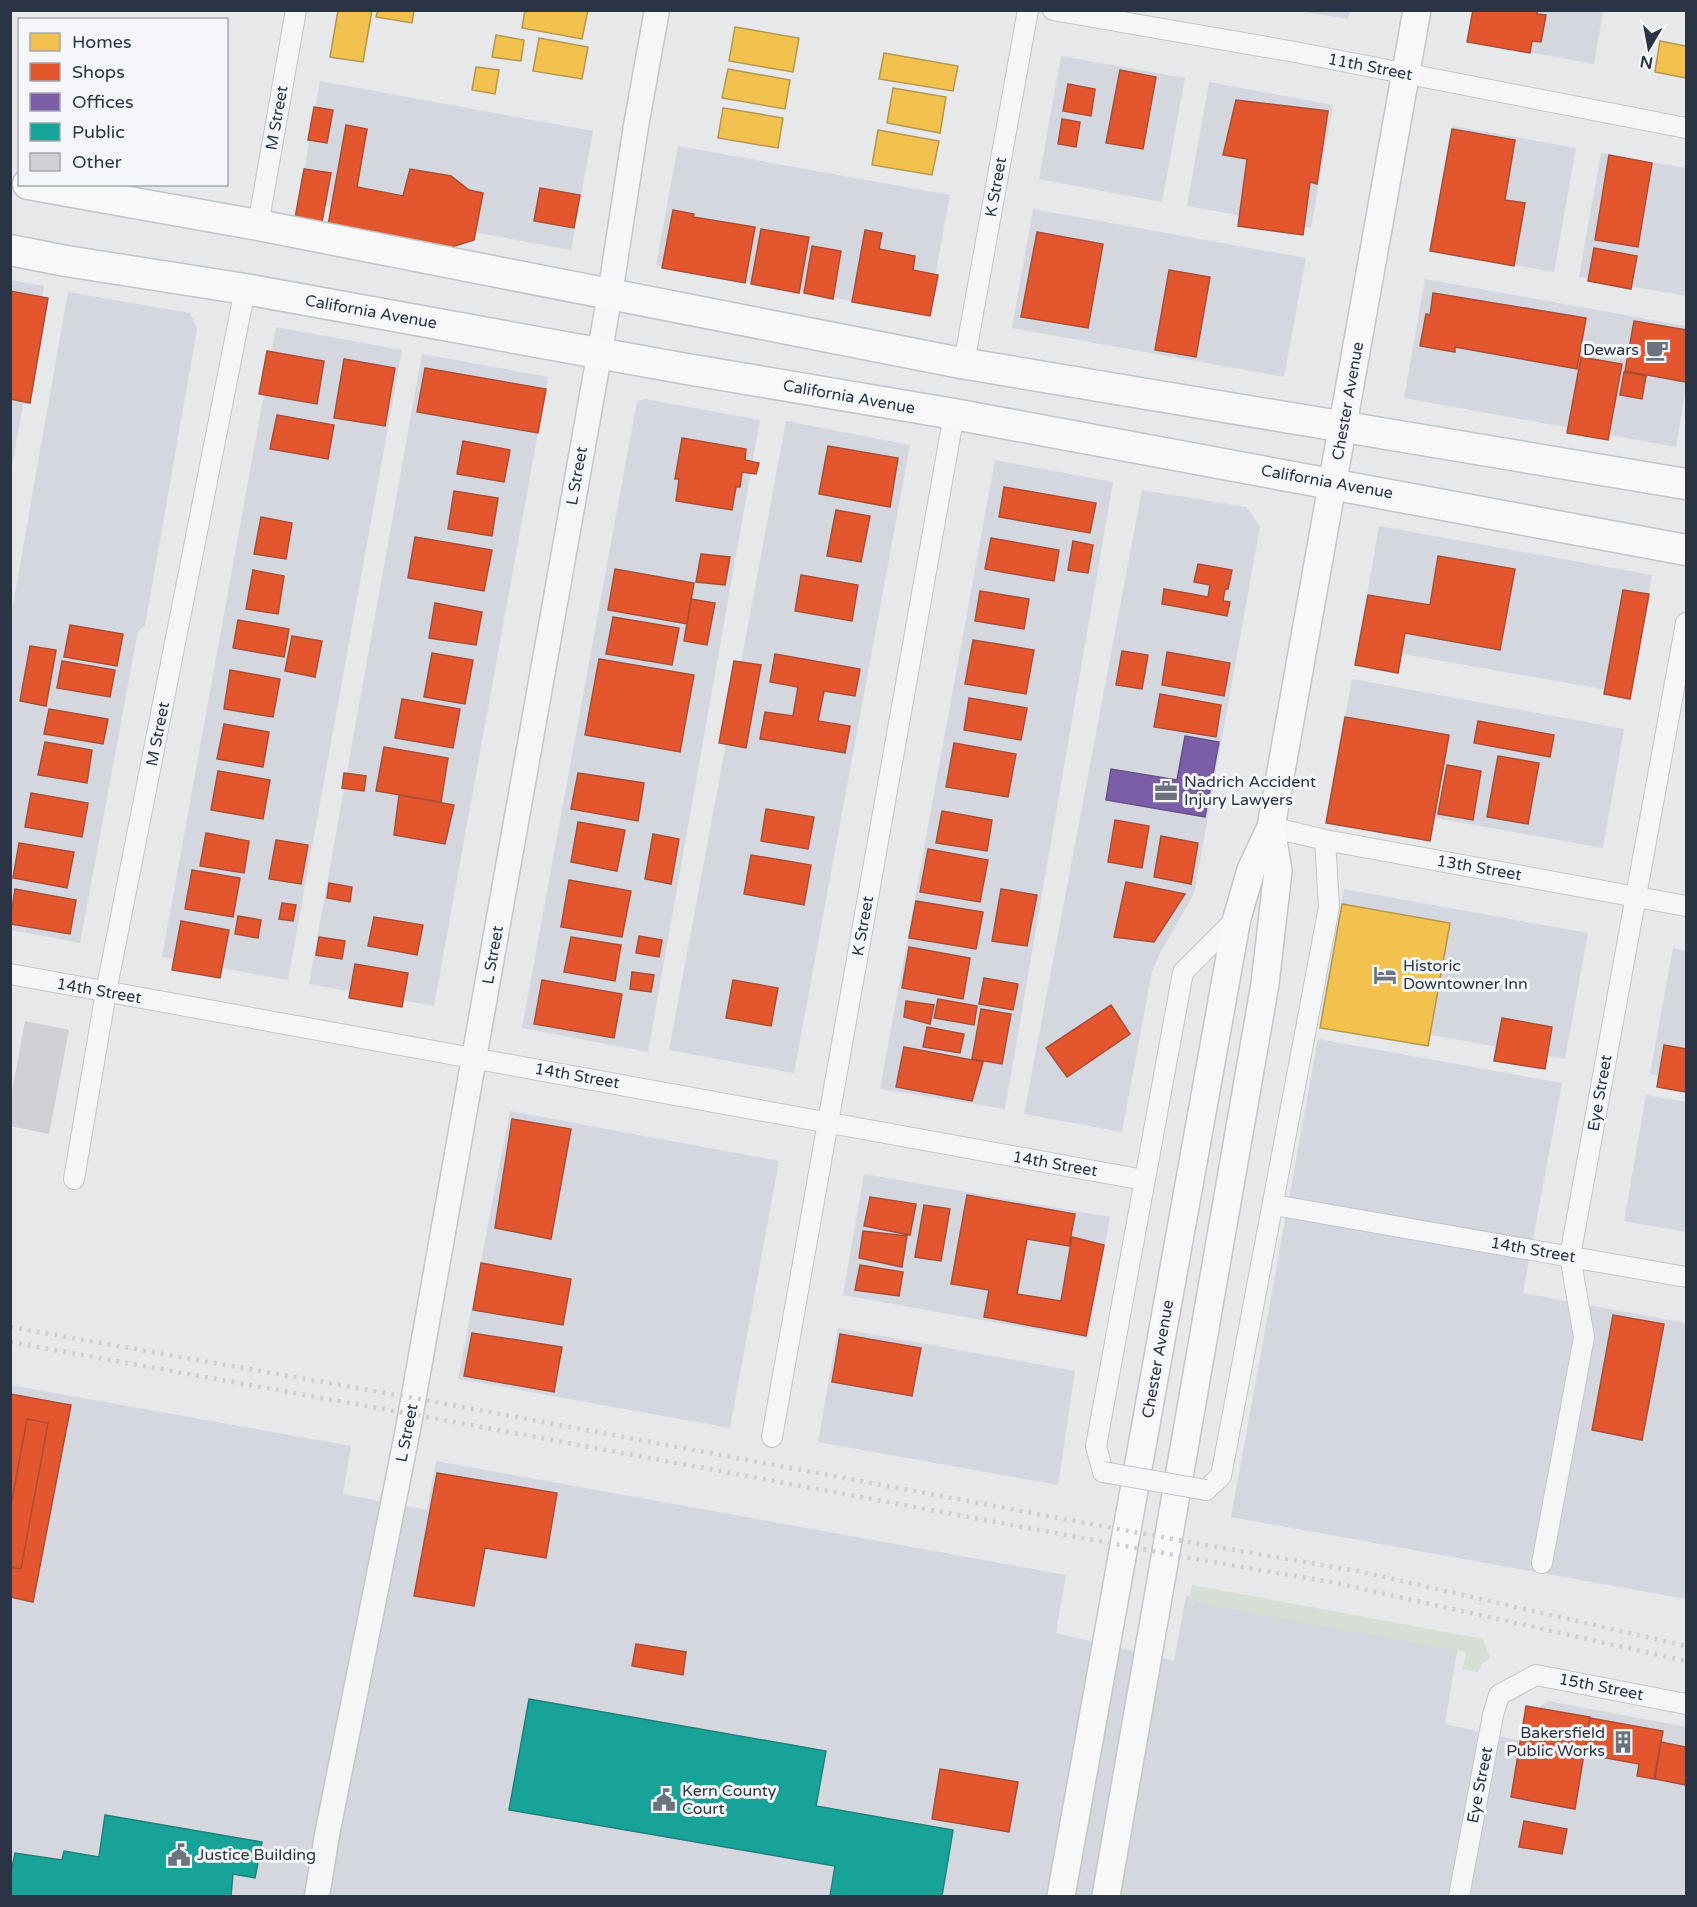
<svg xmlns="http://www.w3.org/2000/svg" width="1697" height="1907" font-family="'Varela Round',sans-serif">
<style>
.built{fill:#d4d7dd}
.green{fill:#d6ded6}
.homes{fill:#f2c14e;stroke:#b6974b;stroke-width:1.5}
.shops{fill:#e4572e;stroke:#ac4c35;stroke-width:1.5}
.offices{fill:#7b5ea7;stroke:#63518a;stroke-width:1.5}
.public{fill:#17a398;stroke:#1d827f;stroke-width:1.5}
.building{fill:#ced0d3}
.lines{fill:none;stroke-linecap:round;stroke-linejoin:round}
.minor-casing{stroke:#c4c6c8;stroke-width:22}
.tertiary-casing{stroke:#c4c6c8;stroke-width:27}
.secondary-casing{stroke:#c4c6c8;stroke-width:30}
.primary-casing{stroke:#c2c5c8;stroke-width:33}
.minor{stroke:#f5f6f7;stroke-width:20}
.tertiary{stroke:#f5f6f7;stroke-width:24}
.secondary{stroke:#f8f8f8;stroke-width:27}
.primary{stroke:#f8f8f8;stroke-width:30}
.rail{stroke:#cecfd2;stroke-width:4.5;stroke-dasharray:3 6;stroke-linecap:butt}
.minor-bridge-casing{stroke:#c4c6c8;stroke-width:22;stroke-linecap:butt}
.minor-bridge{stroke:#f5f6f7;stroke-width:20}
.labels{text-anchor:middle;dominant-baseline:central;stroke-width:6;stroke-linejoin:round;paint-order:stroke}
.street-label{font-size:16px;fill:#2b3445;stroke:#f4f6f9}
.poi-label{font-size:16px;fill:#2b3445;stroke:#f4f6f9;text-anchor:start}
</style>
<rect width="100%" height="100%" fill="#e6e8ea"/>
<path class="built" d="M 1298,11 L 1350,10 L 1350,11 L 1348,19 Z
M 1473,11 L 1603,11 L 1594,64 L 1468,41 Z
M 1061,56 L 1185,78 L 1162,202 L 1039,179 Z
M 320,81 L 593,131 L 571,250 L 299,200 Z
M 1209,82 L 1333,105 L 1311,228 L 1187,206 Z
M 1453,126 L 1576,148 L 1554,272 L 1430,250 Z
M 678,146 L 950,195 L 928,315 L 656,265 Z
M 1601,153 L 1686,168 L 1686,296 L 1579,277 Z
M 1033,209 L 1306,258 L 1284,377 L 1012,328 Z
M 1425,279 L 1686,326 L 1686,387 L 1676,447 L 1404,398 Z
M 11,280 L 44,286 L 11,472 Z
M 68,292 L 190,313 L 197,329 L 145,626 L 138,631 L 80,943 L 11,930 L 11,616 Z
M 276,327 L 402,350 L 288,980 L 162,957 Z
M 422,354 L 548,377 L 434,1006 L 309,984 Z
M 645,399 L 760,420 L 648,1052 L 522,1028 L 637,401 Z
M 786,421 L 910,445 L 794,1073 L 669,1050 Z
M 995,460 L 1113,482 L 1005,1109 L 880,1089 Z
M 1142,490 L 1246,507 L 1260,526 L 1194,894 L 1162,949 L 1152,971 L 1122,1132 L 1024,1114 Z
M 1379,526 L 1652,575 L 1630,694 L 1358,646 Z
M 1352,679 L 1624,729 L 1603,848 L 1330,799 Z
M 1344,889 L 1588,933 L 1565,1059 L 1321,1015 Z
M 1673,948 L 1686,951 L 1686,1081 L 1650,1074 Z
M 1318,1039 L 1562,1083 L 1523,1293 L 1686,1323 L 1686,1599 L 1231,1517 Z
M 1646,1095 L 1686,1102 L 1686,1232 L 1624,1221 Z
M 510,1111 L 779,1161 L 730,1428 L 458,1379 Z
M 864,1174 L 1110,1217 L 1088,1339 L 843,1295 Z
M 838,1328 L 1075,1371 L 1058,1485 L 818,1442 Z
M 10,1385 L 351,1446 L 343,1494 L 427,1510 L 436,1461 L 1066,1575 L 1056,1633 L 1174,1661 L 1186,1596 L 1458,1646 L 1445,1724 L 1529,1743 L 1535,1710 L 1548,1701 L 1686,1727 L 1686,1896 L 11,1896 Z"/>
<path class="green" d="M 1192,1585 L 1483,1639 L 1490,1658 L 1482,1664 L 1478,1672 L 1463,1669 L 1466,1652 L 1272,1617 L 1195,1602 L 1193,1608 L 1188,1607 Z"/>
<path class="homes" d="M 338,10 L 372,10 L 363,62 L 330,57 Z
M 378,10 L 414,10 L 412,23 L 376,17 Z
M 525,10 L 588,10 L 582,39 L 522,28 Z
M 735,27 L 799,38 L 793,72 L 729,61 Z
M 496,35 L 524,40 L 521,61 L 492,57 Z
M 539,38 L 588,47 L 582,79 L 533,71 Z
M 1660,41 L 1686,46 L 1686,78 L 1655,72 Z
M 884,53 L 958,66 L 953,91 L 879,79 Z
M 476,67 L 499,70 L 495,94 L 472,90 Z
M 728,69 L 790,80 L 785,109 L 722,98 Z
M 893,88 L 946,97 L 940,133 L 887,123 Z
M 723,108 L 783,118 L 778,148 L 718,138 Z
M 878,130 L 939,141 L 932,175 L 872,165 Z
M 1342,904 L 1450,923 L 1428,1046 L 1320,1028 Z"/>
<path class="shops" d="M 1473,10 L 1538,10 L 1537,14 L 1546,15 L 1541,42 L 1532,41 L 1530,53 L 1467,42 Z
M 1120,70 L 1156,77 L 1143,149 L 1106,143 Z
M 1068,84 L 1095,89 L 1091,116 L 1063,111 Z
M 1236,100 L 1328,111 L 1317,184 L 1310,182 L 1303,235 L 1238,226 L 1247,159 L 1223,155 Z
M 314,107 L 333,110 L 327,143 L 308,140 Z
M 1062,119 L 1080,122 L 1076,147 L 1058,144 Z
M 346,125 L 367,129 L 357,187 L 403,196 L 410,169 L 451,176 L 469,190 L 483,193 L 474,240 L 439,251 L 327,231 Z
M 1452,129 L 1515,140 L 1505,200 L 1525,203 L 1514,266 L 1430,251 Z
M 1609,155 L 1652,163 L 1638,247 L 1595,240 Z
M 304,169 L 331,173 L 322,222 L 295,218 Z
M 540,188 L 580,195 L 574,228 L 534,221 Z
M 673,210 L 694,214 L 693,217 L 755,227 L 745,283 L 662,268 Z
M 761,229 L 809,237 L 799,293 L 751,284 Z
M 865,230 L 882,233 L 879,249 L 915,256 L 913,270 L 938,275 L 930,316 L 852,302 Z
M 1037,232 L 1103,244 L 1088,328 L 1021,317 Z
M 812,246 L 841,251 L 833,299 L 804,293 Z
M 1594,248 L 1637,256 L 1631,289 L 1588,281 Z
M 1169,270 L 1210,277 L 1196,357 L 1155,350 Z
M 10,291 L 48,298 L 30,403 L 10,399 Z
M 1433,293 L 1586,318 L 1577,369 L 1455,347 L 1455,352 L 1420,346 L 1426,314 L 1430,315 Z
M 1634,321 L 1686,330 L 1686,382 L 1625,371 Z
M 267,351 L 324,361 L 317,404 L 259,394 Z
M 1581,357 L 1622,364 L 1608,440 L 1567,433 Z
M 344,359 L 395,368 L 385,426 L 334,418 Z
M 425,368 L 546,389 L 538,433 L 417,412 Z
M 1624,372 L 1646,376 L 1642,399 L 1620,395 Z
M 277,415 L 334,425 L 328,459 L 270,449 Z
M 682,438 L 746,449 L 745,460 L 759,463 L 756,474 L 742,472 L 740,487 L 736,487 L 732,510 L 676,501 L 679,479 L 675,479 Z
M 463,441 L 510,450 L 504,482 L 457,474 Z
M 828,446 L 898,458 L 890,507 L 819,494 Z
M 1004,487 L 1096,503 L 1090,533 L 999,517 Z
M 454,491 L 498,498 L 492,536 L 448,529 Z
M 836,510 L 870,516 L 861,562 L 827,556 Z
M 261,517 L 292,523 L 286,559 L 254,554 Z
M 415,537 L 492,550 L 484,591 L 408,578 Z
M 991,538 L 1059,550 L 1054,581 L 985,569 Z
M 1073,541 L 1093,545 L 1088,573 L 1068,570 Z
M 701,554 L 730,557 L 725,585 L 696,582 Z
M 1438,556 L 1515,569 L 1500,650 L 1405,633 L 1398,673 L 1355,665 L 1368,595 L 1430,605 Z
M 1198,564 L 1232,570 L 1228,589 L 1225,589 L 1223,601 L 1230,602 L 1227,616 L 1162,604 L 1164,589 L 1208,597 L 1210,585 L 1194,582 Z
M 615,569 L 694,583 L 687,624 L 608,610 Z
M 253,570 L 284,576 L 278,614 L 246,609 Z
M 801,575 L 858,585 L 852,621 L 795,611 Z
M 1623,590 L 1649,594 L 1630,699 L 1604,694 Z
M 980,591 L 1029,599 L 1024,629 L 975,621 Z
M 691,599 L 715,603 L 707,645 L 684,641 Z
M 435,603 L 482,612 L 476,645 L 429,638 Z
M 613,617 L 679,628 L 672,665 L 606,654 Z
M 238,620 L 289,629 L 284,657 L 233,648 Z
M 70,625 L 123,634 L 117,666 L 64,657 Z
M 292,636 L 322,641 L 315,677 L 285,671 Z
M 973,640 L 1034,650 L 1026,694 L 965,684 Z
M 30,646 L 56,650 L 46,706 L 20,701 Z
M 1122,651 L 1148,655 L 1142,689 L 1116,685 Z
M 1167,652 L 1230,663 L 1224,696 L 1162,685 Z
M 432,653 L 473,660 L 465,704 L 424,697 Z
M 775,654 L 860,669 L 855,696 L 824,691 L 818,721 L 850,726 L 845,753 L 760,739 L 765,712 L 793,716 L 798,687 L 770,682 Z
M 599,659 L 694,675 L 680,752 L 585,735 Z
M 62,661 L 115,670 L 110,697 L 57,688 Z
M 734,661 L 761,665 L 746,748 L 719,743 Z
M 230,670 L 280,679 L 273,717 L 224,709 Z
M 1160,694 L 1221,705 L 1216,737 L 1154,727 Z
M 969,698 L 1027,708 L 1021,740 L 964,730 Z
M 402,699 L 460,709 L 453,748 L 395,738 Z
M 49,709 L 108,719 L 103,744 L 44,734 Z
M 1345,717 L 1449,735 L 1430,841 L 1326,823 Z
M 1478,721 L 1554,735 L 1550,757 L 1474,743 Z
M 224,724 L 269,732 L 263,767 L 217,759 Z
M 45,742 L 92,750 L 87,783 L 38,775 Z
M 954,743 L 1016,754 L 1008,797 L 946,787 Z
M 384,747 L 448,758 L 441,802 L 376,791 Z
M 1498,756 L 1539,763 L 1528,824 L 1487,817 Z
M 1447,765 L 1481,771 L 1473,820 L 1438,814 Z
M 218,771 L 270,780 L 263,819 L 211,810 Z
M 344,773 L 366,776 L 364,791 L 342,788 Z
M 578,773 L 644,783 L 638,821 L 571,809 Z
M 31,793 L 88,803 L 82,837 L 25,827 Z
M 399,795 L 454,805 L 445,844 L 394,835 Z
M 766,809 L 814,817 L 808,849 L 761,841 Z
M 942,811 L 992,820 L 987,851 L 936,843 Z
M 1115,820 L 1149,826 L 1142,868 L 1108,862 Z
M 578,822 L 625,830 L 617,871 L 571,862 Z
M 206,833 L 249,841 L 244,873 L 200,866 Z
M 653,834 L 679,839 L 671,884 L 645,879 Z
M 1161,836 L 1198,843 L 1191,884 L 1154,877 Z
M 276,840 L 308,845 L 301,884 L 269,879 Z
M 19,843 L 74,852 L 67,888 L 13,878 Z
M 928,849 L 988,860 L 980,902 L 920,892 Z
M 751,855 L 811,865 L 804,905 L 744,894 Z
M 192,870 L 240,878 L 233,917 L 185,909 Z
M 569,880 L 631,891 L 622,937 L 561,927 Z
M 1126,882 L 1185,894 L 1154,942 L 1114,937 Z
M 329,883 L 352,887 L 350,902 L 327,898 Z
M 15,889 L 76,900 L 70,934 L 10,924 Z
M 1001,889 L 1037,895 L 1027,946 L 992,941 Z
M 916,901 L 983,912 L 976,949 L 909,938 Z
M 282,903 L 296,905 L 293,921 L 279,919 Z
M 238,916 L 261,920 L 258,938 L 235,934 Z
M 374,917 L 423,925 L 417,955 L 368,946 Z
M 181,921 L 229,930 L 220,978 L 172,970 Z
M 639,936 L 662,940 L 659,957 L 636,953 Z
M 319,937 L 345,941 L 342,959 L 316,955 Z
M 571,937 L 621,945 L 615,981 L 564,972 Z
M 909,947 L 970,958 L 963,999 L 902,988 Z
M 355,964 L 408,973 L 402,1007 L 349,998 Z
M 632,972 L 654,975 L 651,992 L 630,989 Z
M 984,978 L 1018,984 L 1013,1010 L 979,1004 Z
M 542,980 L 622,994 L 614,1038 L 534,1024 Z
M 733,980 L 778,988 L 771,1026 L 726,1018 Z
M 938,999 L 977,1006 L 974,1025 L 934,1018 Z
M 906,1001 L 934,1005 L 930,1024 L 904,1017 Z
M 1111,1005 L 1130,1034 L 1067,1077 L 1046,1048 Z
M 981,1009 L 1011,1014 L 1002,1064 L 972,1059 Z
M 1502,1018 L 1552,1027 L 1545,1069 L 1494,1061 Z
M 927,1027 L 964,1034 L 960,1053 L 923,1047 Z
M 1664,1045 L 1686,1049 L 1686,1092 L 1657,1087 Z
M 904,1047 L 983,1062 L 972,1101 L 896,1087 Z
M 512,1119 L 571,1129 L 551,1239 L 495,1228 Z
M 967,1195 L 1075,1214 L 1069,1246 L 1027,1239 L 1017,1294 L 1061,1301 L 1072,1237 L 1104,1245 L 1086,1336 L 984,1317 L 989,1290 L 951,1284 Z
M 870,1197 L 916,1204 L 910,1235 L 864,1226 Z
M 924,1205 L 950,1209 L 941,1261 L 915,1257 Z
M 863,1231 L 907,1236 L 902,1267 L 859,1258 Z
M 481,1263 L 571,1279 L 563,1325 L 473,1310 Z
M 860,1265 L 903,1272 L 899,1296 L 855,1290 Z
M 1613,1315 L 1664,1324 L 1642,1440 L 1592,1430 Z
M 472,1333 L 562,1347 L 554,1392 L 464,1376 Z
M 840,1334 L 921,1348 L 912,1396 L 832,1382 Z
M 10,1394 L 71,1405 L 33,1602 L 10,1597 Z
M 27,1419 L 48,1423 L 21,1569 L 10,1567 L 10,1511 Z
M 437,1473 L 557,1493 L 546,1558 L 485,1548 L 474,1606 L 414,1596 Z
M 636,1644 L 686,1652 L 683,1675 L 632,1666 Z
M 1526,1706 L 1590,1717 L 1575,1809 L 1511,1797 Z
M 1590,1718 L 1663,1731 L 1654,1779 L 1637,1776 L 1639,1764 L 1584,1754 Z
M 1661,1742 L 1686,1747 L 1686,1785 L 1655,1779 Z
M 940,1769 L 1018,1782 L 1009,1832 L 932,1819 Z
M 1524,1821 L 1567,1829 L 1562,1854 L 1519,1847 Z"/>
<path class="offices" d="M 1185,736 L 1219,742 L 1205,817 L 1106,800 L 1111,769 L 1177,780 Z"/>
<path class="public" d="M 529,1699 L 826,1751 L 816,1806 L 953,1830 L 942,1896 L 830,1896 L 835,1866 L 509,1810 Z
M 105,1815 L 262,1842 L 255,1878 L 233,1874 L 231,1896 L 10,1896 L 10,1878 L 15,1853 L 62,1860 L 64,1851 L 99,1857 Z"/>
<path class="building" d="M 25,1021 L 69,1030 L 49,1134 L 10,1126 L 10,1102 Z"/>
<g class="lines">
<g class="minor-casing">
<path id="minor" d="M 1053,10 L 1295,52 L 1686,128
M 258,225 L 296,10
M 964,363 L 1028,10
M 1271,827 L 1325,840 L 1686,906
M 10,974 L 1144,1180
M 74,1179 L 106,992 L 245,289
M 1274,1205 L 1686,1277
M 772,1437 L 954,414
M 1103,1472 L 1096,1446 L 1183,972 L 1237,918
M 1206,1490 L 1221,1476 L 1329,907 L 1325,840
M 1542,1563 L 1584,1337 L 1570,1256 L 1686,623
M 1459,1896 L 1493,1715 L 1499,1695 L 1536,1675 L 1686,1704"/>
</g>
<g class="tertiary-casing">
<path id="tertiary" d="M 317,1896 L 327,1835 L 408,1429 L 610,294 L 636,126 L 657,10"/>
</g>
<g class="secondary-casing">
<path id="secondary" d="M 1061,1896 L 1237,918 L 1251,870 L 1271,827 L 1417,10
M 1106,1896 L 1265,984 L 1278,871 L 1271,827"/>
</g>
<g class="primary-casing">
<path id="primary" d="M 28,184 L 258,225 L 961,363 L 1686,484
M 10,250 L 66,261 L 245,289 L 681,368 L 954,414 L 1686,550"/>
</g>
<use href="#minor" class="minor"/>
<use href="#tertiary" class="tertiary"/>
<use href="#secondary" class="secondary"/>
<use href="#primary" class="primary"/>
<path class="rail" d="M 10,1327 L 414,1398 L 1199,1544 L 1358,1571 L 1686,1646
M 10,1342 L 411,1414 L 1196,1559 L 1336,1583 L 1686,1661"/>
<g class="minor-bridge-casing">
<path id="minor-bridge" d="M 1103,1472 L 1206,1490"/>
</g>
<use href="#minor-bridge" class="minor-bridge"/>
</g>
<defs>
<g id="cafe-bare" transform="scale(1.8)"><path d="M-5.5-4.5H6V0H3Q3 3.5 0 3.5H-2.5Q-5.5 3.5-5.5 0ZM3-3.2v2h1.7v-2ZM-6 4.5H4V6H-6Z" fill="#6c737f" stroke="#f4f6f9" stroke-width="2.5" paint-order="stroke"/></g>
<g id="office-bare" transform="scale(1.8)"><path d="M-6-3h4V-5.5h4V-3h4V5H-6ZM-1-4.5V-3h2v-1.5ZM-6 0V1H6V0Z" fill="#6c737f" stroke="#f4f6f9" stroke-width="2.5" paint-order="stroke"/></g>
<g id="hotel-bare" transform="scale(1.8)"><path d="M-6-4.5h1.5V1H6V5H4.5V3h-9V5H-6ZM-4 0a1.8 1.8 0 1 1 3.6 0ZM.5 0V-2.5h3Q6-2.5 6 0Z" fill="#6c737f" stroke="#f4f6f9" stroke-width="2.5" paint-order="stroke"/></g>
<g id="building-bare" transform="scale(1.8)"><path d="M-4-6H4V6H1V3H-1V6H-4ZM-2.5-4.3h1.7v1.8h-1.7ZM.8-4.3h1.7v1.8H.8ZM-2.5-1h1.7V.8h-1.7ZM.8-1h1.7V.8H.8Z" fill="#6c737f" stroke="#f4f6f9" stroke-width="2.5" paint-order="stroke"/></g>
<g id="civic-bare" transform="scale(1.8)"><path d="M-.6-6.5H3V-4.5H.6V-3L4-1V1h2V6H-6V1h2V-1L-.6-3ZM-1.2 2.5V6h2.4V2.5Z" fill="#6c737f" stroke="#f4f6f9" stroke-width="2.5" paint-order="stroke"/></g>
</defs>
<g fill-rule="evenodd">
<use href="#cafe-bare" x="1657" y="350"/>
<use href="#office-bare" x="1166" y="791"/>
<use href="#hotel-bare" x="1385" y="975"/>
<use href="#building-bare" x="1623" y="1742"/>
<use href="#civic-bare" x="664" y="1800"/>
<use href="#civic-bare" x="179" y="1855"/>
</g>
<g class="labels">
<g class="street-label">
<text transform="translate(1370 67) rotate(11)">11th Street</text>
<text transform="translate(277 118) rotate(-80)">M Street</text>
<text transform="translate(996 187) rotate(-80)">K Street</text>
<text transform="translate(371 312) rotate(10)">California Avenue</text>
<text transform="translate(849 397) rotate(10)">California Avenue</text>
<text transform="translate(1348 401) rotate(-80)">Chester Avenue</text>
<text transform="translate(577 476) rotate(-80)">L Street</text>
<text transform="translate(1327 482) rotate(10)">California Avenue</text>
<text transform="translate(158 734) rotate(-79)">M Street</text>
<text transform="translate(1479 868) rotate(10)">13th Street</text>
<text transform="translate(863 926) rotate(-80)">K Street</text>
<text transform="translate(493 955) rotate(-80)">L Street</text>
<text transform="translate(99 991) rotate(10)">14th Street</text>
<text transform="translate(577 1076) rotate(10)">14th Street</text>
<text transform="translate(1600 1093) rotate(-80)">Eye Street</text>
<text transform="translate(1055 1164) rotate(10)">14th Street</text>
<text transform="translate(1533 1250) rotate(10)">14th Street</text>
<text transform="translate(1158 1359) rotate(-80)">Chester Avenue</text>
<text transform="translate(407 1433) rotate(-79)">L Street</text>
<text transform="translate(1601 1687) rotate(11)">15th Street</text>
<text transform="translate(1480 1785) rotate(-79)">Eye Street</text>
</g>
<g class="poi-label">
<text x="1639" y="350" text-anchor="end">Dewars</text>
<text x="1184" y="782">Nadrich Accident<tspan x="1184" dy="18">Injury Lawyers</tspan></text>
<text x="1403" y="966">Historic<tspan x="1403" dy="18">Downtowner Inn</tspan></text>
<text x="1605" y="1733" text-anchor="end">Bakersfield<tspan x="1605" dy="18">Public Works</tspan></text>
<text x="682" y="1791">Kern County<tspan x="682" dy="18">Court</tspan></text>
<text x="197" y="1855">Justice Building</text>
</g>
</g>
<rect width="1697" height="1907" fill="none" stroke="#2b3445" stroke-width="24"/>
<rect x="18" y="18" width="210" height="168" fill="#f4f6f9" stroke="#a4a8b1" stroke-width="1.5"/>
<rect x="30" y="33" width="30" height="18" fill="#f2c14e" stroke="#a4a8b1" stroke-width="1.5"/>
<text x="72" y="48" font-size="18" fill="#2b3445">Homes</text>
<rect x="30" y="63" width="30" height="18" fill="#e4572e" stroke="#a4a8b1" stroke-width="1.5"/>
<text x="72" y="78" font-size="18" fill="#2b3445">Shops</text>
<rect x="30" y="93" width="30" height="18" fill="#7b5ea7" stroke="#a4a8b1" stroke-width="1.5"/>
<text x="72" y="108" font-size="18" fill="#2b3445">Offices</text>
<rect x="30" y="123" width="30" height="18" fill="#17a398" stroke="#a4a8b1" stroke-width="1.5"/>
<text x="72" y="138" font-size="18" fill="#2b3445">Public</text>
<rect x="30" y="153" width="30" height="18" fill="#ced0d3" stroke="#a4a8b1" stroke-width="1.5"/>
<text x="72" y="168" font-size="18" fill="#2b3445">Other</text>
<g transform="translate(1649 48) rotate(190)" stroke="#f4f6f9" stroke-width="4.5" paint-order="stroke">
<path d="M0-4.5L10 22L0 15L-10 22Z" fill="#2b3445"/>
<text y="-9" font-size="16" font-weight="bold" text-anchor="middle" fill="#2b3445">N</text>
</g>
</svg>
